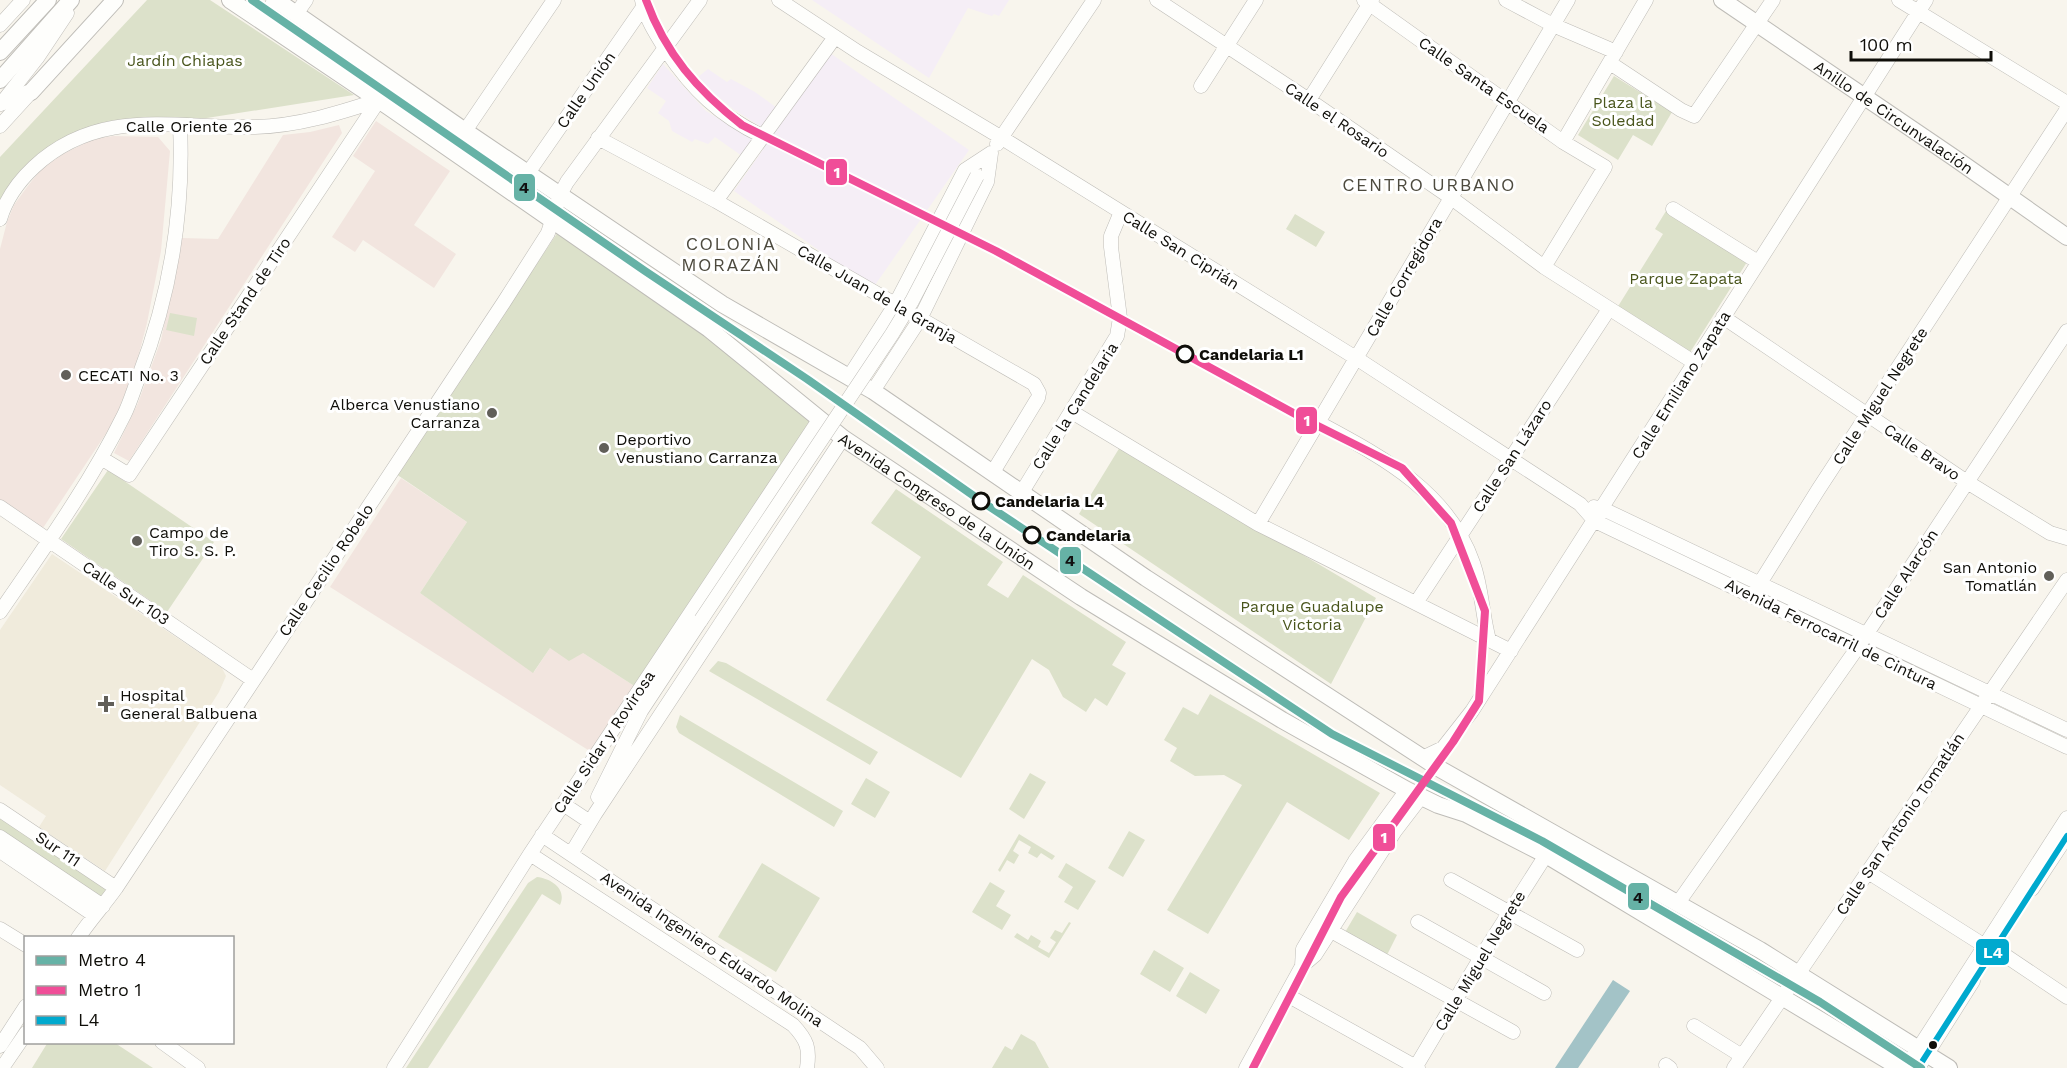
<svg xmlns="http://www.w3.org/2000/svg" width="2067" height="1068" font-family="'Work Sans',sans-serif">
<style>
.commercial{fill:#f5eef6}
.built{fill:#f0ebdc}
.education{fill:#f2e5df}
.green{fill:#dce1ca}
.water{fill:#a3c3c7}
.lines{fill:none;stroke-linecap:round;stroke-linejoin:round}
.minor-casing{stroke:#bebcb7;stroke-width:15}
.major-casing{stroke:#bebcb7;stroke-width:18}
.minor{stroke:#fefefc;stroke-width:14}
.major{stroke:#fefefc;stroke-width:16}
.minor-bridge-casing{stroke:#bebcb7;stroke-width:15;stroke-linecap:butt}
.minor-bridge{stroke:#fefefc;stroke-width:14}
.bus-1-casing{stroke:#fff;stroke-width:10}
.bus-1{stroke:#00a9ce;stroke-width:6}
.metro-1-casing{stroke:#fff;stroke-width:12}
.metro-2-casing{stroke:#fff;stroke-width:12}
.metro-1{stroke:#66b2a6;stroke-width:8}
.metro-2{stroke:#f04e98;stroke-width:8}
.stop-dot{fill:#fff;stroke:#0f0e09;stroke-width:3}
.poi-dot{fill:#615f59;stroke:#fff;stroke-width:2}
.bus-dot{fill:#0f0e09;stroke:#fff;stroke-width:2}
.labels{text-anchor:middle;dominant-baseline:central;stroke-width:6;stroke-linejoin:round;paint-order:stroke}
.park-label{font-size:16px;fill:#49551c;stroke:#fff}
.street-label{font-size:16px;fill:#0f0e09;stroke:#fff}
.stop-label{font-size:16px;font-weight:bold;fill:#0f0e09;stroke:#fff;text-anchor:start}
.poi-label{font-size:16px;fill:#0f0e09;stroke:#fff;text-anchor:start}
.neighbourhood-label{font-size:18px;letter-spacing:1.5px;fill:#4d4a3e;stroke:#fff}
.line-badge{stroke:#fff;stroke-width:2}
.badge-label{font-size:16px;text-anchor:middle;font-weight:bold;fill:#fff}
.pale-badge-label{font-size:16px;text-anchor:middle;font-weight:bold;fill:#111}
</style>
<rect width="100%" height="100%" fill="#f8f5ed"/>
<path class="commercial" d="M 812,0 L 1009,0 L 999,16 L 994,14 L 992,16 L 968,8 L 929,78 Z
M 830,53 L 969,150 L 873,288 L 734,191 Z
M 663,64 L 706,111 L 754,140 L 742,156 L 715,137 L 708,144 L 695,139 L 692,142 L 672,131 L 669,121 L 658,113 L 666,101 L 647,88 Z
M 708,69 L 727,82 L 731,79 L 755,92 L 777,108 L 763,128 L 733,109 L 710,90 L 698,77 Z"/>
<path class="built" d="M 52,554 L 222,668 L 226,676 L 219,692 L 105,871 L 39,827 L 46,816 L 0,785 L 0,630 Z"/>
<path class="education" d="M 376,121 L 450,171 L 414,225 L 456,254 L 434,288 L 363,240 L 355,252 L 332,237 L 375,171 L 353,156 Z
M 339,125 L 342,133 L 129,461 L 114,453 L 138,403 L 161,340 L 182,238 L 218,239 L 283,135 L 310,132 Z
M 113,136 L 158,137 L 170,151 L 161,251 L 147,323 L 135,369 L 113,423 L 43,528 L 0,500 L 0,249 L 7,222 L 14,205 L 27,187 L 43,167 L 65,153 L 93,139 Z
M 401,478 L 467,522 L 420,593 L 534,672 L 550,648 L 583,653 L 639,689 L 596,755 L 330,587 Z"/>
<path class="green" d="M 147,0 L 210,0 L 354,95 L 194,120 L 81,131 L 0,209 L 0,157 Z
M 1614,76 L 1672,112 L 1652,146 L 1633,135 L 1618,160 L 1578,135 Z
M 1666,211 L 1747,262 L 1689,354 L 1617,308 L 1663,234 L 1655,229 Z
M 1295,214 L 1325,232 L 1316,247 L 1286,229 Z
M 558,232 L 705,329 L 810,422 L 639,689 L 583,653 L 569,661 L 550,648 L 533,673 L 420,593 L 467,522 L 396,474 Z
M 170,313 L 197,318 L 194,336 L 166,330 Z
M 1120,447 L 1376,598 L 1331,684 L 1079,514 Z
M 108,470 L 214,542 L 167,612 L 61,539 Z
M 896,489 L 1003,562 L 987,585 L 1008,598 L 1023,575 L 1126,642 L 1112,665 L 1126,673 L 1107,706 L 1095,698 L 1086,712 L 1063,697 L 1049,670 L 1032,659 L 961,778 L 826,700 L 921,557 L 871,523 Z
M 718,661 L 726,663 L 878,752 L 870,765 L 709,671 Z
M 1210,694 L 1380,793 L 1349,840 L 1287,802 L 1208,934 L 1167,910 L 1242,785 L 1224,775 L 1195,776 L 1170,761 L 1177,748 L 1164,740 L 1183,707 L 1198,715 Z
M 680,715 L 843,811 L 834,827 L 679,733 L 676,727 Z
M 1030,773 L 1046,782 L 1024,819 L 1009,809 Z
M 866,778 L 890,792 L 875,818 L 851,804 Z
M 0,816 L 107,890 L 102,898 L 0,833 Z
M 1129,831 L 1145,840 L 1123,877 L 1108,868 Z
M 1019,834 L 1055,856 L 1052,860 L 1041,853 L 1037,858 L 1028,853 L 1031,847 L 1019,840 L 1013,851 L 1019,855 L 1014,864 L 1007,860 L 1000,872 L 998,870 Z
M 762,863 L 820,898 L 776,972 L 718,937 Z
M 1066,863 L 1096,881 L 1078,910 L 1064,902 L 1073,887 L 1058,877 Z
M 537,877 C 552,879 567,889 560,905 L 542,894 L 428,1068 L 406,1068 L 528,883 Z
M 990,882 L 1005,891 L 996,906 L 1011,915 L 1002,930 L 972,912 Z
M 1357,912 L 1397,935 L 1386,957 L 1344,934 Z
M 1069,922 L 1071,923 L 1049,958 L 1014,937 L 1017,933 L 1028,940 L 1031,935 L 1041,941 L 1038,947 L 1049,953 L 1056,942 L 1050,938 L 1055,930 L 1062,933 Z
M 1154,950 L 1184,968 L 1170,992 L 1140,974 Z
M 1190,972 L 1220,990 L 1206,1014 L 1176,996 Z
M 1021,1034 L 1035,1042 L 1049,1068 L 992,1068 L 1005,1046 L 1012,1050 Z
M 48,1042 L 115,1043 L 153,1068 L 32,1068 Z"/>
<path class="water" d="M 1613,980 L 1630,991 L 1578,1068 L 1555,1068 Z"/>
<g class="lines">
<g class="minor-casing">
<path id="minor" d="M 642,0 C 646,19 656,34 666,50 C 693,90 719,115 762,136
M 779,0 L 858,52 L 1002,138 L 1356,358 L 1580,504 L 1595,521 L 2067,747
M 1157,0 L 1309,100 L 1450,197 L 1544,267 L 1695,363
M 1364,0 L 1563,142 L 1605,167 L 1544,267
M 1506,0 L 1553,25 L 1616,52
M 1899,0 L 2067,103
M 296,14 L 306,0
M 264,23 L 274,0
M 0,25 L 23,0
M 1610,63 L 1681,110 L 1694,116 L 1773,0
M 1201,86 L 1256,0
M 1309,100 L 1372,0
M 1,104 L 37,58 L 67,13
M 0,126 L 31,92
M 465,131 L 554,0
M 598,138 L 716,201 L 1034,384 L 1039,393 L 1038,398 L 993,472
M 1563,142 L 1646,0
M 997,144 L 1094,0
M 528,173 L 644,6
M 716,201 L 835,37
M 1673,209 L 1758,262
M 0,219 C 6,199 19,181 34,167 C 100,106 175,129 255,127 C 298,126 339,113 379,100
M 1723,317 L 1967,482 L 2050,533 L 2067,538
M 849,377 L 895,305 L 965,170 L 991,153
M 873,391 L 920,319 L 987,182 L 991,153
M 1072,412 L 1258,524 L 1511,651
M 1319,423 C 1382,457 1448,491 1473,563 C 1482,588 1482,614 1489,640
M 101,458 L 129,475 L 379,100
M 1022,492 L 1117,336 L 1120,318 L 1111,247 L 1111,236 L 1121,212
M 0,507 L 253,680
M 1594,507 L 1603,509 L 2067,730
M 1258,524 L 1568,0
M 1752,596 L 1818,490 L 2067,109
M 1416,603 L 1609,309
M 0,612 C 44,548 90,484 124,415 C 130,403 134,389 139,376 C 170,296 184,211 180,125
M 1422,758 L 1443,748 L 1472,711 L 1926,0
M 598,797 L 641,711 L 701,620
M 563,804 L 590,822
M 0,810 L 116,888
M 542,835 L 860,1048 L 877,1068
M 0,837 L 103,906
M 0,851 L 94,915
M 530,854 L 793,1025 C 807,1040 810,1048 807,1068
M 571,854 L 595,814 L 843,438
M 1868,872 L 1985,946 L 2003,954 L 2067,997
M 1451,880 L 1577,950
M 2032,889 L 2067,836
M 1678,903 L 1858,647 L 2067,331
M 1418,922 L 1544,993
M 0,929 L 26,945
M 1331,931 L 1513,1032
M 78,938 C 90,920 104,905 116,888 L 504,302 L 548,233 L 560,195 L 567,182 L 700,0
M 1302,966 L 1303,949 L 1355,861 L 1407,790
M 1287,995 L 1418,1068
M 1694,1026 L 1742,1056
M 162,1042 L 198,1068
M 0,1046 L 26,1006
M 1666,1065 L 1670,1068
M 2,1068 L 26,1033
M 394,1068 L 530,854 L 819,420
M 1246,1068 L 1302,966 L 1315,955 L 1395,831 L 1421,797
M 1415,1068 L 1481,957 L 1546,855
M 1734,1068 L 2067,580
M 1906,1068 L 2067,818
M 1918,1068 L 1973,981"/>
</g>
<g class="major-casing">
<g id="major">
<path id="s1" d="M 230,0 L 389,107 L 709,329 L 843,438 L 1081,597 L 1282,720 L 1407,790 L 1438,805 L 1466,814 L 1546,855 L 1900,1068"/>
<path d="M 276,0 L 465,131 L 722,304 L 873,391 L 1146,578 L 1440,769 L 1760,950 L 1949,1068"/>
<path id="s2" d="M 1722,0 L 1953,157 L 2067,237"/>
<path d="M 0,52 L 48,0"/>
<path d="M 0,80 L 71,0"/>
<path d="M 3,102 L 31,92 L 115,0"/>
</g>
</g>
<use href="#minor" class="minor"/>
<use href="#major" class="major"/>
<g class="minor-bridge-casing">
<path id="minor-bridge" d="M 701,620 L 892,334 L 912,301 L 977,176"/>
</g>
<use href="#minor-bridge" class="minor-bridge"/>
<g class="bus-1-casing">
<path id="bus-1" d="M 1918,1068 L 2067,836"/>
</g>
<use href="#bus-1" class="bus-1"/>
<g class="metro-1-casing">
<path id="metro-1" d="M 252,0 L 645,271 L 807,379 L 981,501 L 1332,734 L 1542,841 L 1820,1002 L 1921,1068"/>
</g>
<g class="metro-2-casing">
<path id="metro-2" d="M 646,0 C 665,53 698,91 742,125 L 996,251 L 1308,421 L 1402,468 L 1451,523 L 1485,611 L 1479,701 L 1453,742 L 1341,897 L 1253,1068"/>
</g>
<use href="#metro-1" class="metro-1"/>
<use href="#metro-2" class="metro-2"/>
</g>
<g class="stop-dot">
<circle cx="1185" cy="354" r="8"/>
<circle cx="981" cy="501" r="8"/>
<circle cx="1032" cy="535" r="8"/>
</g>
<g class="poi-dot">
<circle cx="66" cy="375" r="6"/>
<circle cx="492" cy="413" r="6"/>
<circle cx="604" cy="448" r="6"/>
<circle cx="137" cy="541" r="6"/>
<circle cx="2049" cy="576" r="6"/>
<path d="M103 695h6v6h6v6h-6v6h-6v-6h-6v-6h6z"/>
</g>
<circle class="bus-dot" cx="1933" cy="1045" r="5"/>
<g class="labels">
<g class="park-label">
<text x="185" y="60">Jardín Chiapas</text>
<text x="1623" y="102">Plaza la<tspan x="1623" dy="18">Soledad</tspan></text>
<text x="1686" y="278">Parque Zapata</text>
<text x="1312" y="606">Parque Guadalupe<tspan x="1312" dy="18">Victoria</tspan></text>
</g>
<g class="street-label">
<text transform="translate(1484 85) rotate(35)">Calle Santa Escuela</text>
<text transform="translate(586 90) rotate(-55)">Calle Unión</text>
<text stroke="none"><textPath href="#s2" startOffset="208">Anillo de Circunvalación</textPath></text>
<text transform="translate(1337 120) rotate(34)">Calle el Rosario</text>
<text x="189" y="126">Calle Oriente 26</text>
<text transform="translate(1181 250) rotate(32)">Calle San Ciprián</text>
<text transform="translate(1404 277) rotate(-60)">Calle Corregidora</text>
<text transform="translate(877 294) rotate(30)">Calle Juan de la Granja</text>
<text transform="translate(245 301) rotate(-56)">Calle Stand de Tiro</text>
<text transform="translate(1681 385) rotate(-58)">Calle Emiliano Zapata</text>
<text transform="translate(1880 396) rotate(-57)">Calle Miguel Negrete</text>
<text transform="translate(1075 406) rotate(-58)">Calle la Candelaria</text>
<text transform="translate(1922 452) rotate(34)">Calle Bravo</text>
<text transform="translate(1512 456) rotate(-57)">Calle San Lázaro</text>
<text stroke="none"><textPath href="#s1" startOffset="867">Avenida Congreso de la Unión</textPath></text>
<text transform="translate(326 570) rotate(-56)">Calle Cecilio Robelo</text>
<text transform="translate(1906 574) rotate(-57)">Calle Alarcón</text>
<text transform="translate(126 593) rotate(34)">Calle Sur 103</text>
<text transform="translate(1831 634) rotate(26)">Avenida Ferrocarril de Cintura</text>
<text transform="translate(604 742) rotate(-56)">Calle Sidar y Rovirosa</text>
<text transform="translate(1900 824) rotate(-56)">Calle San Antonio Tomatlán</text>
<text transform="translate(58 849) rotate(34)">Sur 111</text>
<text transform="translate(712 949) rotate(34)">Avenida Ingeniero Eduardo Molina</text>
<text transform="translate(1480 961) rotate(-59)">Calle Miguel Negrete</text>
</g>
<g class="stop-label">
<text x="1199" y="354">Candelaria L1</text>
<text x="995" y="501">Candelaria L4</text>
<text x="1046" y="535">Candelaria</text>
</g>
<g class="poi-label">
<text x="78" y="375">CECATI No. 3</text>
<text x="480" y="404" text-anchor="end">Alberca Venustiano<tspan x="480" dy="18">Carranza</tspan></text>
<text x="616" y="439">Deportivo<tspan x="616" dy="18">Venustiano Carranza</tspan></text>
<text x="149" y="532">Campo de<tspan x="149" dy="18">Tiro S. S. P.</tspan></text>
<text x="2037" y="567" text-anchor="end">San Antonio<tspan x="2037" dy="18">Tomatlán</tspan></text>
<text x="120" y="695">Hospital<tspan x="120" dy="18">General Balbuena</tspan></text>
</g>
<g class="neighbourhood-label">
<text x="1429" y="184">CENTRO URBANO</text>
<text x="731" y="243">COLONIA<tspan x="731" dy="21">MORAZÁN</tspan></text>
</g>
</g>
<g class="line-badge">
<rect x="825" y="158" width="23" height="28" rx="6" fill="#f04e98"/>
<rect x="513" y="173" width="23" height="29" rx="6" fill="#66b2a6"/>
<rect x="1295" y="406" width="23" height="29" rx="6" fill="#f04e98"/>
<rect x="1059" y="546" width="23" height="29" rx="6" fill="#66b2a6"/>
<rect x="1372" y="823" width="24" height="29" rx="6" fill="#f04e98"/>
<rect x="1627" y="882" width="23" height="29" rx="6" fill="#66b2a6"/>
<rect x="1975" y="938" width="35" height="28" rx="6" fill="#00a9ce"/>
</g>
<g class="badge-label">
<text x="837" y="178">1</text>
<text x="1307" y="426">1</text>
<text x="1384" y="843">1</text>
<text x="1993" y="958">L4</text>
</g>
<g class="pale-badge-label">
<text x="524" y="193">4</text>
<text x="1070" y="566">4</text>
<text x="1638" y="903">4</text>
</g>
<rect x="24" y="936" width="210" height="108" fill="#ffffff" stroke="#9f9f9d" stroke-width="1.5"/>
<rect x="36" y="956" width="30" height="9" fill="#66b2a6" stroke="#9f9f9d" stroke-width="1.5"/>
<text x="78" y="966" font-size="18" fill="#0f0e09">Metro 4</text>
<rect x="36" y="986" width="30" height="9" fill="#f04e98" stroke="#9f9f9d" stroke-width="1.5"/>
<text x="78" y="996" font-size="18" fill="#0f0e09">Metro 1</text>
<rect x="36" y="1016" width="30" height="9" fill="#00a9ce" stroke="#9f9f9d" stroke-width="1.5"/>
<text x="78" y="1026" font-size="18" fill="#0f0e09">L4</text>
<path d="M1851 51v9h140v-9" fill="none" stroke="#0f0e09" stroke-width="3"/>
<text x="1860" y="51" font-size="18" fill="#0f0e09" stroke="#ffffff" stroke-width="4.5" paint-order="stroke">100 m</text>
</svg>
